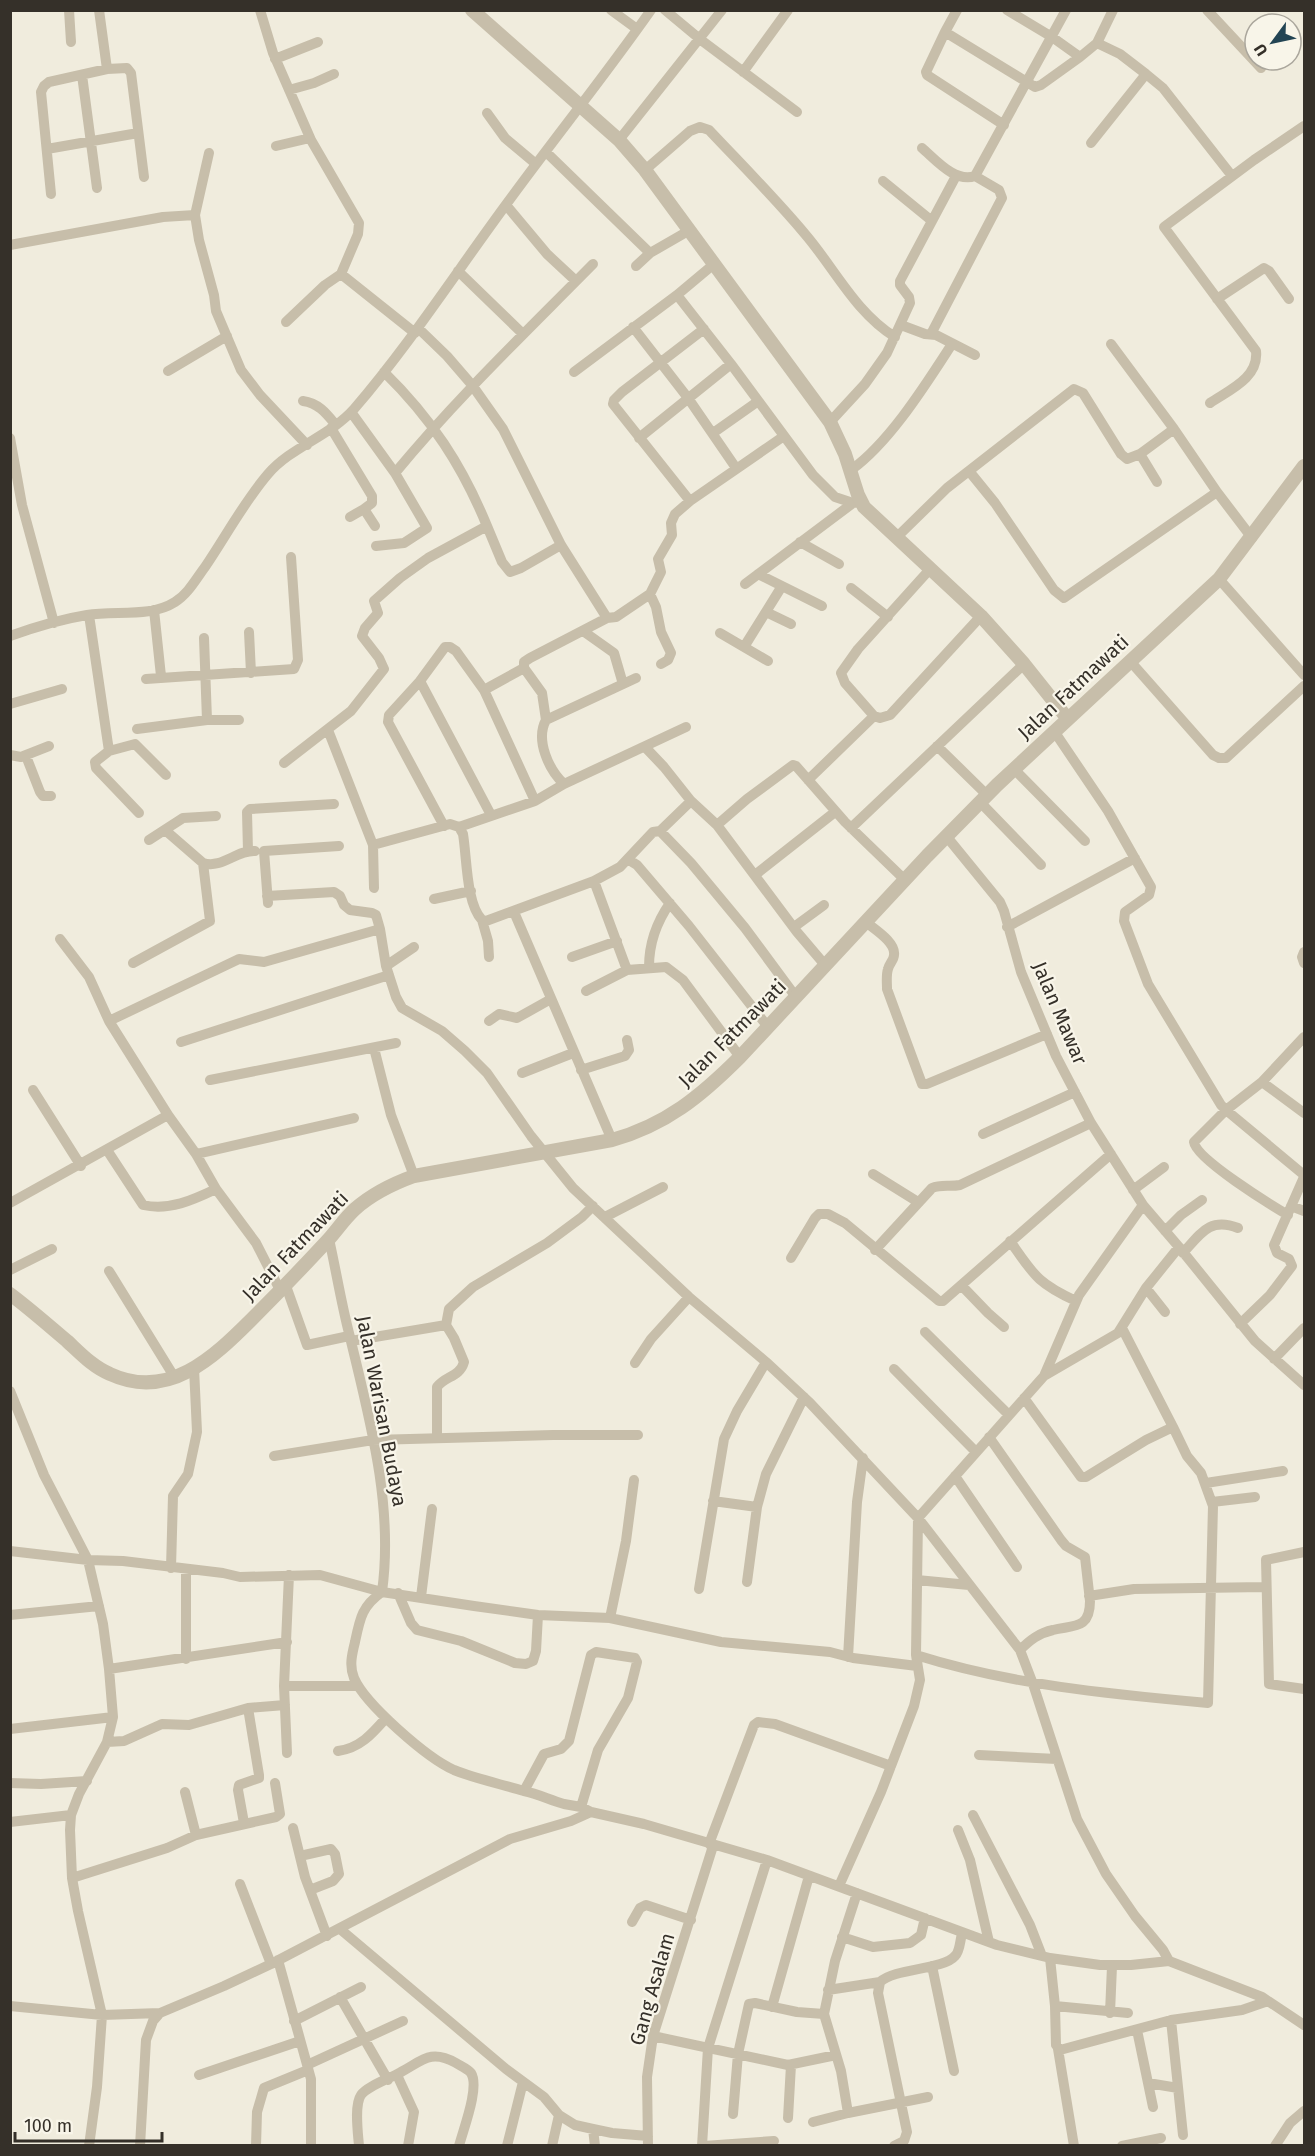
<svg xmlns="http://www.w3.org/2000/svg" width="1315" height="2156" font-family="'Fira Sans',sans-serif">
<style>
.lines{fill:none;stroke-linecap:round;stroke-linejoin:round}
.minor{stroke:#c7beaa;stroke-width:10}
.tertiary{stroke:#c7beaa;stroke-width:14}
.labels{text-anchor:middle;dominant-baseline:central;stroke-width:4.5;stroke-linejoin:round;paint-order:stroke}
.street-label{font-size:20px;fill:#353029;stroke:#f8f5e9}
</style>
<rect width="100%" height="100%" fill="#f0ecdd"/>
<g class="lines">
<path class="minor" d="M 69,10 L 71,42
M 99,10 L 107,69
M 260,10 L 273,53 L 311,140 L 359,223 L 358,234 L 341,274
M 611,10 L 637,29
M 665,10 L 701,40 L 797,112
M 1007,10 L 1052,37 L 1080,57 L 1097,43 L 1120,54 L 1146,74 L 1091,143
M 1207,10 L 1261,68
M 945,32 L 957,10
M 1097,43 L 1113,10
M 275,59 L 318,42
M 743,72 L 788,10
M 1146,74 L 1163,88 L 1232,176
M 82,75 L 97,188
M 289,90 L 314,83 L 334,74
M 487,113 L 505,138 L 536,164
M 1004,125 L 927,75 L 926,72 L 945,32 L 1035,87 L 1041,85 L 1080,57
M 619,140 L 722,10
M 276,146 L 310,138
M 922,148 C 936,160 955,183 975,176 L 1066,10
M 47,149 L 138,133
M 546,152 L 650,253 L 690,230
M 645,170 L 690,131 L 700,127 L 709,130 C 741,164 775,198 805,234 C 835,269 855,312 895,337
M 883,181 L 932,221
M 51,194 L 41,92 L 44,86 L 49,82 L 107,69 L 127,68 L 131,73 L 144,177
M 506,205 L 547,254 L 576,281
M 195,215 L 209,153
M 10,245 L 163,217 L 195,215 L 199,240 L 214,295 L 216,311 L 241,370 L 260,395 L 307,445
M 636,266 L 650,253
M 458,271 L 523,334
M 677,295 L 731,364 L 813,475 L 835,497 L 853,503 L 860,502
M 1217,299 L 1264,268 L 1269,271 L 1289,299
M 286,322 L 325,285 L 341,274 L 415,333
M 901,325 L 925,334 L 936,335 L 975,355
M 633,327 L 688,398 L 736,468
M 418,328 L 447,356 L 472,385 L 503,429 L 561,545 L 607,618
M 931,334 L 1002,198 L 999,190 L 975,176
M 1111,344 L 1174,429
M 168,371 L 227,336
M 574,372 L 677,295 L 714,264
M 303,401 C 318,403 326,413 335,424
M 1210,403 C 1229,390 1259,378 1256,351 L 1164,227 L 1254,160 L 1304,126
M 351,412 L 395,473 L 427,528 L 404,543 L 376,546
M 830,422 L 865,384 L 887,353 L 910,303 L 909,297 L 900,285 L 900,281 L 956,176
M 331,428 L 372,496 L 372,503 L 364,509 L 375,526
M 713,433 L 757,402
M 10,438 L 22,505 L 54,623
M 639,438 L 731,364
M 1140,454 L 1157,482
M 851,470 C 890,442 926,384 952,344
M 969,471 L 995,503 L 1054,590 L 1064,598 L 1217,492
M 395,473 C 456,399 525,333 593,264
M 690,501 L 613,404 L 614,400 L 622,392 L 704,329
M 350,517 L 364,509
M 487,526 L 502,562 L 510,572 L 521,568 L 561,545
M 897,537 L 947,488 L 1074,389 L 1083,393 L 1121,454 L 1127,459 L 1140,454 L 1174,429 L 1217,492 L 1252,538
M 800,542 L 839,564
M 931,568 L 858,649 L 841,673 L 845,683 L 874,716 L 880,718 L 890,715 L 981,616
M 758,574 L 822,606
M 1219,579 L 1304,675
M 745,584 L 853,503
M 851,588 L 888,617
M 650,594 L 656,607 L 661,632 L 671,653 L 668,660 L 661,664
M 154,610 L 161,676
M 766,612 L 791,624
M 89,615 L 109,751
M 583,631 L 614,653 L 623,684
M 249,632 L 251,673
M 720,633 L 768,661
M 10,636 C 35,627 62,619 87,615 C 115,610 150,618 175,602 C 188,594 196,579 205,567 C 226,536 244,502 268,474 C 291,447 330,436 354,409 C 409,345 455,274 505,206 C 553,140 604,77 651,10
M 204,638 L 207,720
M 744,647 L 782,586
M 1130,661 L 1213,755 L 1219,758 L 1226,758 L 1304,686
M 524,668 L 542,693 L 546,720
M 636,678 L 546,720 C 535,740 549,770 564,784 L 686,727
M 146,679 L 294,669 L 298,660 L 291,557
M 420,681 L 491,815
M 484,690 L 524,668 L 524,662 L 530,658 L 607,618 L 616,617 L 650,594 L 661,572 L 658,559 L 672,535 L 671,523 L 675,514 L 690,501 L 784,436
M 10,704 L 62,689
M 137,729 L 207,720 L 239,720
M 328,730 L 373,845 L 374,888
M 1054,731 L 1108,811 L 1151,887 L 1149,895 L 1125,912 L 1124,921 L 1148,984 L 1221,1105 L 1226,1110 L 1262,1082 L 1304,1037
M 937,746 L 987,795
M 645,747 L 664,767 L 691,801 L 717,825 L 797,932 L 825,965
M 10,755 L 21,757 L 49,746
M 26,756 L 40,792 L 43,796 L 51,796
M 284,763 L 351,711 L 384,669 L 379,658 L 362,636 L 365,628 L 378,613 L 374,601 L 400,578 L 428,558 L 487,526 C 462,465 431,418 384,372
M 1014,769 L 1085,841
M 808,780 L 874,716
M 980,802 L 1041,865
M 139,813 L 96,768 L 95,762 L 109,751 L 135,744 L 166,775
M 717,825 L 747,799 L 793,765 L 796,766 L 845,822 L 905,880
M 444,826 L 388,722 L 389,715 L 420,681 L 445,647 L 450,647 L 456,651 L 484,690 L 535,801
M 459,827 L 535,801 L 564,784
M 851,828 L 1024,664
M 165,830 L 203,863 C 222,869 236,850 255,851
M 660,831 L 691,801
M 149,840 L 183,818 L 216,816
M 373,845 L 450,824 L 459,827 L 463,834 C 467,858 466,903 482,920 L 486,921 L 594,881 L 620,867 L 653,832 L 660,831 L 691,863 L 745,928 L 796,997
M 248,851 L 247,812 L 250,809 L 334,804
M 629,860 L 637,865 L 689,926 L 768,1027
M 755,875 L 835,812
M 594,881 L 627,970
M 267,896 L 334,892 L 340,896 L 344,905 L 350,910 L 372,913 L 376,915 L 380,929 L 386,966 L 396,997 L 402,1008 L 442,1031 L 465,1051 L 487,1073 L 531,1136 L 573,1188 L 689,1297 L 766,1362 L 810,1403 L 918,1518 L 1020,1650 L 1033,1684 L 1077,1819 L 1106,1874 L 1135,1916 L 1163,1950 L 1169,1961
M 434,899 L 471,891
M 268,903 L 264,851 L 339,846
M 514,912 L 612,1140
M 482,920 L 488,941 L 489,957
M 866,922 C 874,929 896,942 894,955 C 894,960 889,964 888,969 C 886,975 887,982 887,989 L 922,1084 L 927,1084 L 1047,1034
M 794,927 L 824,905
M 1007,927 L 1135,858
M 60,939 L 89,977 L 109,1021
M 1304,952 L 1302,957 L 1304,963
M 572,957 L 617,941
M 133,963 L 210,921 L 203,863
M 386,966 L 414,947
M 649,967 C 649,943 656,923 670,903
M 586,991 L 627,970 L 666,967 L 683,980 L 740,1057
M 489,1021 L 499,1014 L 517,1018 L 551,999
M 181,1042 L 389,975
M 374,1048 L 391,1115 L 414,1176
M 581,1070 L 625,1056 L 629,1050 L 627,1040
M 522,1073 L 573,1053
M 210,1080 L 396,1043
M 1262,1082 L 1304,1113
M 33,1090 L 81,1166
M 168,1115 L 109,1021 L 239,959 L 264,962 L 380,929
M 983,1134 L 1075,1092
M 107,1150 L 143,1205 C 169,1211 193,1200 216,1189
M 196,1154 L 354,1118
M 873,1174 L 918,1202
M 1133,1190 L 1164,1167
M 10,1203 L 168,1115 L 196,1154 L 216,1189 L 256,1243 L 281,1292
M 1291,1206 L 1304,1211
M 1288,1215 C 1271,1205 1196,1159 1194,1142 L 1226,1110 L 1304,1175
M 605,1217 L 663,1187
M 1165,1231 L 1181,1215 L 1202,1200
M 329,1239 C 336,1270 341,1302 349,1333 C 369,1417 394,1505 382,1592
M 1010,1241 C 1034,1275 1037,1283 1076,1301
M 1179,1247 L 1255,1341 L 1304,1385
M 875,1250 L 932,1188 C 941,1184 950,1187 960,1185 L 1091,1123
M 1183,1253 C 1201,1233 1210,1217 1238,1228
M 791,1258 L 815,1218 L 819,1214 L 828,1214 L 845,1223 L 939,1301 L 943,1301 L 1111,1154
M 10,1270 L 52,1249
M 109,1271 L 175,1378
M 286,1286 L 307,1345 L 349,1336
M 962,1286 L 988,1313 L 1004,1327
M 1146,1288 L 1165,1312
M 1240,1324 L 1270,1295 L 1292,1266 L 1289,1259 L 1277,1253 L 1274,1245 L 1304,1177
M 925,1332 L 1009,1415
M 351,1341 L 446,1325 L 449,1309 L 473,1287 L 547,1243 L 582,1217 L 593,1206
M 1274,1359 L 1304,1328
M 635,1363 L 651,1339 L 689,1297
M 894,1369 L 976,1452
M 1044,1376 L 1079,1295 L 1143,1205
M 10,1391 L 44,1475 L 88,1560 L 103,1624 L 109,1669 L 113,1717 L 107,1742 L 79,1794 L 71,1815 L 70,1830 L 72,1878 L 78,1911 L 102,2015 L 97,2087 L 89,2146
M 1024,1398 L 1081,1477 L 1086,1477 L 1146,1440 L 1173,1427 L 1122,1328
M 989,1437 L 1061,1540 L 1066,1546 L 1085,1557 L 1090,1601 C 1090,1630 1073,1625 1053,1630 C 1039,1633 1030,1640 1020,1650
M 437,1438 L 437,1387 C 445,1376 460,1377 464,1362 L 454,1338 L 446,1325
M 274,1456 L 373,1440 L 553,1435 L 638,1435
M 955,1476 L 1017,1567
M 1206,1483 L 1283,1471
M 713,1501 L 757,1507
M 1212,1502 L 1255,1497
M 10,1551 L 88,1560 L 123,1561 L 223,1573 L 240,1577 L 320,1575 L 382,1592 L 474,1606 L 538,1615 L 610,1618 L 721,1642 L 830,1652 L 853,1658 L 917,1666
M 1304,1552 L 1266,1560 L 1269,1684 L 1304,1689
M 171,1568 L 173,1496 L 188,1474 L 197,1432 L 194,1368
M 186,1569 L 186,1659
M 917,1580 L 969,1585
M 747,1582 L 757,1507 L 766,1474 L 804,1397
M 699,1589 L 724,1439 L 737,1411 L 766,1362
M 382,1592 C 362,1606 360,1618 355,1642 C 352,1654 349,1666 354,1678 C 365,1704 427,1758 454,1770 C 476,1779 501,1784 524,1791 C 538,1794 550,1800 564,1804 L 581,1807 L 591,1812 L 644,1824 L 767,1860 L 997,1945 L 1050,1958 L 1100,1965 L 1131,1965 L 1169,1961 L 1262,1997 L 1304,2025
M 398,1593 L 411,1623 L 417,1630 L 461,1641 L 515,1663 L 526,1664 L 533,1661 L 536,1651 L 538,1615
M 1089,1596 L 1134,1589 L 1264,1587
M 421,1597 L 432,1509
M 10,1615 L 99,1606
M 610,1618 L 626,1541 L 634,1480
M 916,1655 C 1011,1685 1109,1694 1208,1703 L 1213,1506 L 1201,1473 L 1187,1456 L 1173,1427
M 848,1657 L 857,1502 L 863,1458
M 109,1669 L 287,1642
M 284,1686 L 289,1575
M 10,1729 L 113,1717
M 107,1742 L 124,1741 L 162,1724 L 189,1725 L 248,1708 L 285,1705
M 338,1751 C 360,1748 372,1734 386,1718
M 287,1753 L 284,1686 L 358,1686
M 979,1755 L 1057,1759
M 10,1783 L 41,1784 L 87,1781
M 524,1791 L 544,1754 L 561,1749 L 569,1741 L 591,1655 L 596,1652 L 635,1658 L 637,1662 L 628,1698 L 598,1750 L 581,1807
M 185,1792 L 196,1835
M 973,1815 L 1030,1925 L 1042,1956
M 10,1822 L 71,1815
M 244,1823 L 238,1790 L 239,1785 L 259,1778 L 259,1775 L 248,1708
M 293,1828 L 305,1877 L 327,1936
M 958,1830 L 970,1860 L 989,1942
M 709,1844 L 754,1725 L 758,1722 L 775,1724 L 891,1766
M 300,1856 L 331,1849 L 335,1854 L 339,1874 L 333,1881 L 310,1890
M 72,1878 L 167,1848 L 196,1835 L 276,1817 L 280,1814 L 275,1783
M 240,1884 L 271,1964
M 839,1886 L 881,1792 L 914,1706 L 920,1680 L 916,1655 L 918,1518 L 1044,1376 L 1118,1333 L 1146,1288 L 1179,1247 L 1143,1205 L 1091,1123 L 1056,1056 L 1021,972 L 1004,911 L 1000,902 L 947,837
M 632,1922 L 640,1908 L 646,1905 L 691,1920
M 340,1929 L 506,2069 L 544,2097 L 559,2115 L 575,2125 L 593,2129 L 612,2133 L 648,2136
M 842,1937 L 873,1947 L 910,1943 L 921,1935 L 925,1918
M 1050,1958 L 1055,2006 L 1056,2045 L 1060,2050 L 1171,2020 L 1242,2010 L 1268,2001
M 278,1960 L 311,2079 L 311,2146
M 932,1966 L 954,2071
M 828,1990 L 880,1982
M 340,1997 L 388,2080
M 10,2006 L 102,2015 L 160,2013 L 224,1986 L 271,1964 L 510,1839 L 571,1821 L 591,1812
M 1055,2006 L 1128,2013
M 772,2007 L 809,1876
M 1110,2013 L 1112,1966
M 1171,2020 L 1183,2135
M 294,2021 L 361,1987
M 1137,2030 L 1153,2107
M 653,2036 L 788,2065 L 836,2055
M 1058,2049 L 1074,2146
M 307,2065 L 403,2021
M 199,2075 L 300,2041
M 397,2075 L 414,2112 L 408,2146
M 1148,2083 L 1178,2088
M 848,2113 L 841,2071 L 824,2014 L 835,1961 L 857,1893
M 733,2114 L 738,2054 L 749,2004 L 755,2003 L 797,2012 L 824,2014
M 788,2118 L 791,2065
M 813,2122 L 848,2113 L 928,2097
M 593,2129 L 595,2146
M 140,2146 L 146,2040 L 153,2021 L 160,2013
M 256,2146 L 257,2112 L 264,2088 L 308,2070
M 359,2146 C 358,2133 354,2105 361,2095 C 367,2086 391,2078 401,2072 C 423,2060 431,2049 456,2063 C 461,2066 468,2069 471,2073 C 480,2087 463,2130 459,2146
M 507,2146 L 523,2082
M 552,2146 L 559,2115
M 648,2146 L 647,2077 L 653,2036 L 713,1846
M 702,2146 L 708,2048 L 767,1860
M 704,2146 L 774,2141
M 894,2146 L 904,2141 L 907,2132 L 878,1993 L 880,1982 C 895,1968 943,1970 955,1956 C 960,1952 960,1940 962,1934
M 1122,2146 L 1161,2138
M 1275,2146 L 1290,2123 L 1304,2111"/>
<path class="tertiary" d="M 472,10 L 619,140 L 645,170 L 830,422 L 845,454 L 858,495 L 864,507 L 981,616 L 1024,664 L 1067,718
M 10,1294 C 30,1309 48,1325 67,1341 C 80,1353 93,1367 110,1374 C 168,1401 213,1358 252,1319 C 278,1293 303,1267 328,1240 C 337,1230 345,1218 355,1209 C 373,1193 392,1184 414,1176 L 612,1140 C 666,1125 701,1096 740,1057 L 927,856 L 997,785 L 1219,579 L 1304,466"/>
</g>
<g class="labels">
<g class="street-label">
<text transform="translate(1073 687) rotate(-43)">Jalan Fatmawati</text>
<text transform="translate(1060 1013) rotate(67)">Jalan Mawar</text>
<text transform="translate(732 1033) rotate(-45)">Jalan Fatmawati</text>
<text transform="translate(295 1246) rotate(-46)">Jalan Fatmawati</text>
<text transform="translate(382 1411) rotate(79)">Jalan Warisan Budaya</text>
<text transform="translate(652 1989) rotate(-74)">Gang Asalam</text>
</g>
</g>
<rect width="1315" height="2156" fill="none" stroke="#353029" stroke-width="24"/>
<g transform="translate(1273 42) rotate(237)"><circle r="28" fill="#f8f5e9" stroke="#aaa69c" stroke-width="1.5"/>
<path d="M0-4.5L10 22L0 15L-10 22Z" fill="#224453"/>
<text y="-9" font-size="16" font-weight="bold" text-anchor="middle" fill="#353029">U</text>
</g>
<path d="M15 2132v9h147v-9" fill="none" stroke="#353029" stroke-width="3"/>
<text x="24" y="2132" font-size="18" fill="#353029" stroke="#f8f5e9" stroke-width="4.5" paint-order="stroke">100 m</text>
</svg>
